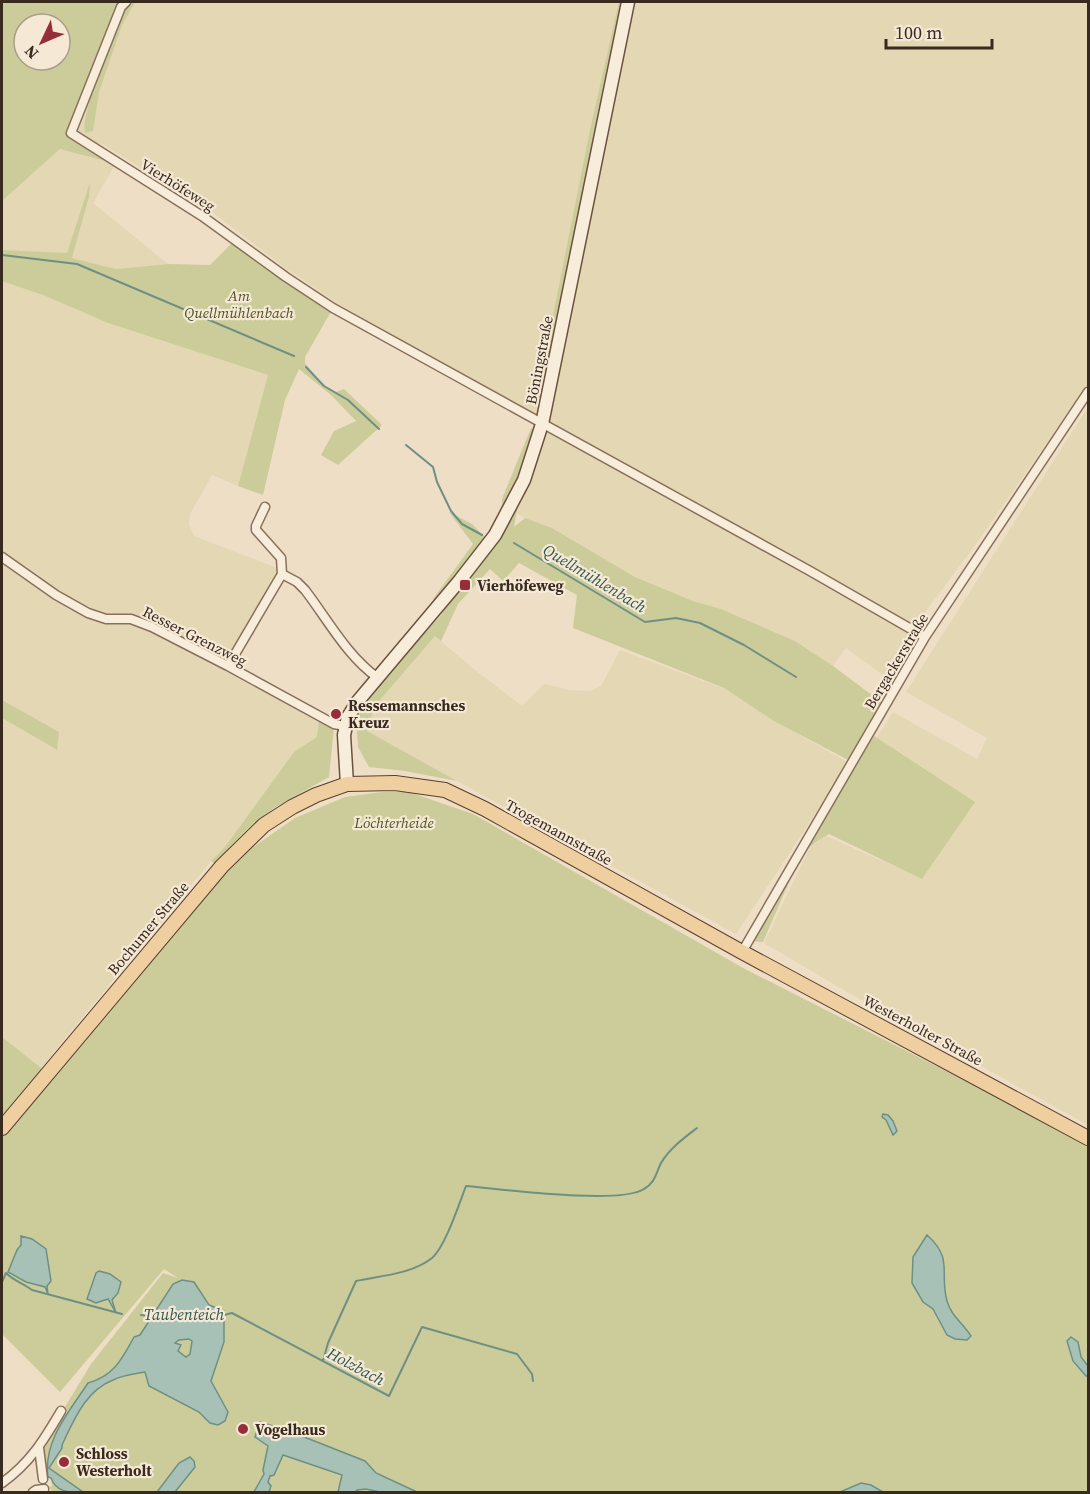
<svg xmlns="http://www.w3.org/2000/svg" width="1090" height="1494" font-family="'Source Serif 4',serif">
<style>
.farmland{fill:#e3d7b4;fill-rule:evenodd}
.green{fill:#cbcc9a;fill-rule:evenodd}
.water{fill:#a8c1b7;stroke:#6e9084;stroke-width:1.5;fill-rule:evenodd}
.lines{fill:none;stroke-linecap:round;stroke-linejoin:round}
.stream{stroke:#6e9084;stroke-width:2}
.street-casing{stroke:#89705c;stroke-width:11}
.secondary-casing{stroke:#6b513f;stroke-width:15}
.primary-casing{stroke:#573f30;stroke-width:16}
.street{stroke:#f8ecda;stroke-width:8}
.secondary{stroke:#f8ecda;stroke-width:12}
.primary{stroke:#efcfa0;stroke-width:14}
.poi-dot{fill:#972d38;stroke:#f5e9d6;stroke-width:2}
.labels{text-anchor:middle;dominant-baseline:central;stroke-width:4.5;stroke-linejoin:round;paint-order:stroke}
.street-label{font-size:15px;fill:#392a20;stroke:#f5e9d6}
.park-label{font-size:15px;font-style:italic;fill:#4e5527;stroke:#f5e9d6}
.poi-label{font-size:15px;font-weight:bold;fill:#392a20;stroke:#f5e9d6;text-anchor:start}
.water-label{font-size:16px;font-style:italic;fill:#2f5952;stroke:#f5e9d6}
</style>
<rect width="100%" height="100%" fill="#eedec6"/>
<path class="farmland" d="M 2,2 L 1088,2 L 1088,384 L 976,544 L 917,623 L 887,678 L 846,648 L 833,666 L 795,641 L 721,609 L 693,601 L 635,577 L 552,528 L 525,518 L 508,508 L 541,424 L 339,304 L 288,270 L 207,208 L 102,144 L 56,133 L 2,105 ZM 24,24 L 60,24 L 60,60 L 24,60 Z
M 60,149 L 100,160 L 106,155 L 116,163 L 93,203 L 168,264 L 116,269 L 72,258 L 89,197 L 89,185 L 67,253 L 11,262 L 43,295 L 108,323 L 268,375 L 238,486 L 212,475 L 190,514 L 189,524 L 194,536 L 285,571 L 228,666 L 319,719 L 318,737 L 294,752 L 225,847 L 211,861 L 41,1068 L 2,1038 L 2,718 L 56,750 L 59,733 L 2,700 L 2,201 Z
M 1088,407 L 1088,1125 L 854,996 L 764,943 L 817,832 L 921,878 L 875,741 L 893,712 L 977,759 L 987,738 L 906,692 Z
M 435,636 L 475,670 L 522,706 L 544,684 L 570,690 L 590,691 L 601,686 L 620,650 L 725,689 L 775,721 L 849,763 L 736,934 L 366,731 L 374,707 Z"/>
<path class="green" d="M 2,2 L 122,2 L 69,129 L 65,132 L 71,133 L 106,155 L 101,160 L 60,149 L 2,201 ZM 24,24 L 60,24 L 60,60 L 24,60 Z
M 129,2 L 135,2 L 122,25 L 99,92 L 93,131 L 85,133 C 80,114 117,20 129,2 Z
M 619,2 L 635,2 L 568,318 L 566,342 L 549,403 L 537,396 L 590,130 Z
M 90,182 L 89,197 L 72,258 L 116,269 L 168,264 L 210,265 L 235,240 L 333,308 L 305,357 L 305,363 L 322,384 L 336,392 L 344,389 L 382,425 L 338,465 L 321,455 L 334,431 L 356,421 L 331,395 L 299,369 L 285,400 L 263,495 L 238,486 L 268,375 L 108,323 L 43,295 L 2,281 L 2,250 L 67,253 Z
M 531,428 L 545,434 L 530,480 L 518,505 L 514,527 L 525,518 L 552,528 L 635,577 L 693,601 L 721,609 L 795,641 L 833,666 L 884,704 L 852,762 L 774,721 L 724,688 L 573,628 L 577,595 L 519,563 L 503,581 L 490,569 L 458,604 L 441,641 L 435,636 L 374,707 L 367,731 L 457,781 L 405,771 L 369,767 L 358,747 L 356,719 L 383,679 L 443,613 L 433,599 L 473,544 L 449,512 L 472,524 L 492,544 L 501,532 L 502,499 Z
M 2,700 L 59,732 L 57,750 L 2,718 Z
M 319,719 L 334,728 L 329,777 L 274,808 L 245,832 L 216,865 L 211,861 L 225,847 L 294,752 L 317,737 Z
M 874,736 L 975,802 L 922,879 L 829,834 L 817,841 L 806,850 L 793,873 L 763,942 L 749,941 L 809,828 L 850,774 Z
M 382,792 L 409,792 L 473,814 L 745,969 L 1088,1143 L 1088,1492 L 53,1492 L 49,1487 L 52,1486 L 51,1478 L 48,1478 L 42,1445 L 91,1364 L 163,1273 L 178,1278 L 164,1269 L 60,1392 L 2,1334 L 2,1037 L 41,1068 L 50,1083 L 236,859 L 295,818 L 345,797 Z"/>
<path class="water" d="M 883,1114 L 888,1115 L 893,1121 L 897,1131 L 893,1135 L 886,1120 L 882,1117 Z
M 927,1235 C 954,1259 939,1272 947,1301 C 951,1316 963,1323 971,1336 L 967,1340 L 955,1339 L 947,1335 L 933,1309 L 923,1302 L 912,1283 L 913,1257 Z
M 21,1236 L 32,1239 L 46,1249 L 51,1281 L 47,1286 L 48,1294 L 45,1287 L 26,1282 L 8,1272 L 17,1250 L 21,1245 Z
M 99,1271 L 110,1274 L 121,1282 L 118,1293 L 112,1300 L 116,1313 L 108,1299 L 96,1303 L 87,1299 L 96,1273 Z
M 182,1280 L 194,1282 L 209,1305 L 224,1311 L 224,1342 L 211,1381 L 228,1412 L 225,1421 L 218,1425 L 210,1423 L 199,1412 L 149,1386 L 145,1372 C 135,1374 123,1375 113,1380 C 85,1391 74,1420 62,1445 L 62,1448 L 49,1468 L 83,1492 C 69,1493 56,1492 51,1478 L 48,1477 C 43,1441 69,1412 88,1383 C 114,1376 122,1359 134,1337 L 140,1335 L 173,1284 ZM 189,1339 L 192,1341 L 190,1354 L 186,1357 L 178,1351 L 181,1345 L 175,1343 L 179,1340 Z
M 1071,1337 L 1078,1342 L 1081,1357 L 1088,1366 L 1088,1376 L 1086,1376 L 1073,1361 L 1067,1341 Z
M 260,1422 L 289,1431 L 365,1461 L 376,1473 L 417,1492 L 380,1492 L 366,1489 L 357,1490 L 355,1492 L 338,1492 L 342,1475 L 283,1455 L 274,1475 L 270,1476 L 268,1482 L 271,1486 L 269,1492 L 254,1492 L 264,1474 L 263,1470 L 268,1446 L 255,1437 Z
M 190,1457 L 194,1461 L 195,1467 L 175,1492 L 157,1492 L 179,1463 Z
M 861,1483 L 871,1485 L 883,1492 L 840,1492 Z"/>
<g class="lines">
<path class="stream" d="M 2,255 L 77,264 L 294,356
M 306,367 L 324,386 L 348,400 L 379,429
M 406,445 L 433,467 L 437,482 L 451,511 L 462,524 L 482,535
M 514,543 L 645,622 L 676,618 L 700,623 L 744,645 L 796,677
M 2,1282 L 6,1273 C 14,1281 23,1283 32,1290 L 122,1314
M 141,1315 L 152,1316
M 224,1315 L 232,1313 L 389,1396 L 422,1327 L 517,1354 L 532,1374 L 533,1381
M 323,1361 L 328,1343 L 356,1281 C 380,1276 412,1274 432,1258 C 445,1247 459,1204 466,1186 C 501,1189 619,1205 644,1189 C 655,1183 656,1173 661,1163 C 670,1148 684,1138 697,1128"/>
<g class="street-casing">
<path id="street" d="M 126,2 L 121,7 L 71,133 L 202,216 L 286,277 L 333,308 L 810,571 L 925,637
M 265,507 L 256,526 L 256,530 L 281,558 L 282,574 L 297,582 L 305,590 C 328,620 347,656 378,678
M 2,557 L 56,595 L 88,613 L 106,619 L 131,619 L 152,627 L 228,666 L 334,724 L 345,726
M 228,666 L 282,574
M 742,952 L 925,637 L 1088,392
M 39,1448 L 43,1479
M 2,1483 C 30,1463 44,1440 61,1411
M 33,1492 L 36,1490 L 44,1489"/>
</g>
<g class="secondary-casing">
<path id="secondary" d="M 347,784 L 344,735 L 348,717 L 358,701 L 460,580 L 495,535 L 524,480 L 542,424 L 628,2"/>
</g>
<g class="primary-casing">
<path id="primary" d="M 2,1128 L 222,866 L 264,825 L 292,807 L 316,795 L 347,784 L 395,783 L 445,790 L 485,809 L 742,952 L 1088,1138"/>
</g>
<use href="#street" class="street"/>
<use href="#secondary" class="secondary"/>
<use href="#primary" class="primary"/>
</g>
<g class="poi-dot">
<rect x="459" y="579" width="12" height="12" rx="3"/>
<circle cx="336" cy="714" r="6"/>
<circle cx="243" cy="1429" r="6"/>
<circle cx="64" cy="1462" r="6"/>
</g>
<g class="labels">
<g class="street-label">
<text transform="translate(178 185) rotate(32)">Vierhöfeweg</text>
<text transform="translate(539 360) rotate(-79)">Böningstraße</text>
<text transform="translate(195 636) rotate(27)">Resser Grenzweg</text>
<text transform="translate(896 661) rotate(-59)">Bergackerstraße</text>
<text transform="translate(559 832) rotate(29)">Trogemannstraße</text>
<text transform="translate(148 928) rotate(-50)">Bochumer Straße</text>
<text transform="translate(923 1030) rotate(28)">Westerholter Straße</text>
</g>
<g class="park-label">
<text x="239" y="295">Am<tspan x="239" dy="17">Quellmühlenbach</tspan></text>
<text x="394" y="822">Löchterheide</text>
</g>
<g class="poi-label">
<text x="477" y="585">Vierhöfeweg</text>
<text x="348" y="705">Ressemannsches<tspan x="348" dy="17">Kreuz</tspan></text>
<text x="255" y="1429">Vogelhaus</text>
<text x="76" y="1453">Schloss<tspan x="76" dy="17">Westerholt</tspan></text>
</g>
<g class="water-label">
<text transform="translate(595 578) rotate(31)">Quellmühlenbach</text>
<text x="184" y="1314">Taubenteich</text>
<text transform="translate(356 1366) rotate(28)">Holzbach</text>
</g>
</g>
<rect width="1090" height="1494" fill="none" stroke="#392a20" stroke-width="6"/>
<g transform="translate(42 42) rotate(226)"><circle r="28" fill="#f5e9d6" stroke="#aa9d8d" stroke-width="1.5"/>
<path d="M0-4.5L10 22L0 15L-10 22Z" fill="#972d38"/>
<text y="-9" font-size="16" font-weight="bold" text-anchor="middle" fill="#392a20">N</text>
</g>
<path d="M886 39v9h106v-9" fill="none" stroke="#392a20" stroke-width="3"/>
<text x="895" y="39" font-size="18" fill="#392a20" stroke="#f5e9d6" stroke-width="4.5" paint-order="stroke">100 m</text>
</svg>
